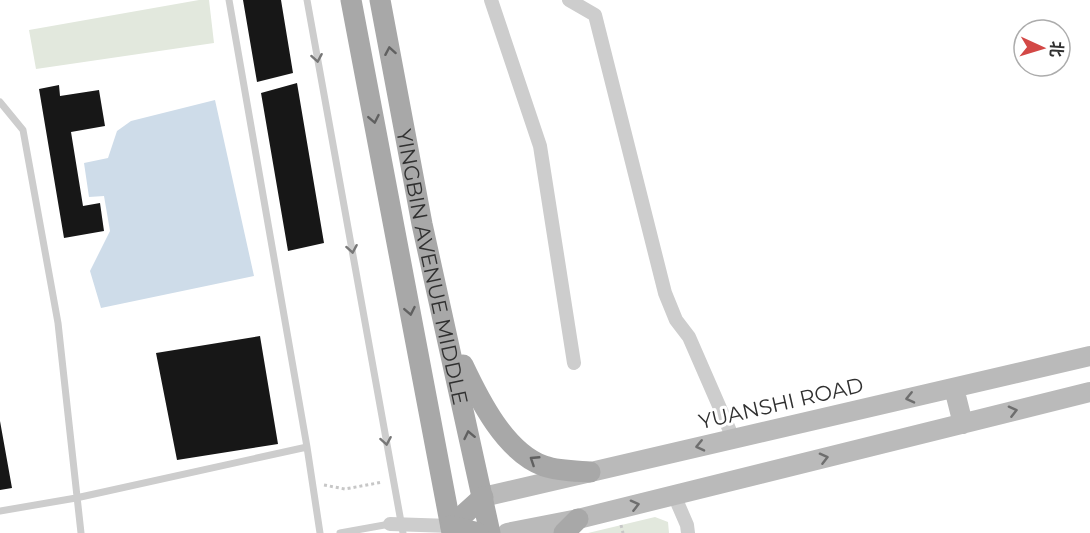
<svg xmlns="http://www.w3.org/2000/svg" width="1090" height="533" font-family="Montserrat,'Noto Sans SC',sans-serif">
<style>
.green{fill:#e2e8dd}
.water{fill:#cedce9}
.building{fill:#171717}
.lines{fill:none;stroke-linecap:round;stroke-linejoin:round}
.path{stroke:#c7c7c7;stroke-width:3;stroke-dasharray:3 3;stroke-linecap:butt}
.lane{stroke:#cdcdcd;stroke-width:7}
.street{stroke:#cdcdcd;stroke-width:14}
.secondary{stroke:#bababa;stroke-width:20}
.primary{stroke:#a8a8a8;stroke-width:21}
.oneway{stroke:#606060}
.oneway2{stroke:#777}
.oneway3{stroke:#6e6e6e}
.labels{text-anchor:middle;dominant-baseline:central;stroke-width:6;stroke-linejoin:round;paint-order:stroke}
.street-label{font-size:21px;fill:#303030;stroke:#fff}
</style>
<rect width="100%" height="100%" fill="#fff"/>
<path class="green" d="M 199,0 L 209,0 L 214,43 L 36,69 L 29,30 Z
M 655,517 L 668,522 L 669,533 L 588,533 Z"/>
<path class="water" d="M 215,100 L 254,276 L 101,308 L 90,271 L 110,231 L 104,196 L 89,197 L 84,163 L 108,158 L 117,131 L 131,121 Z"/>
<path class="building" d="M 243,0 L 281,0 L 293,73 L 257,82 Z
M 297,83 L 324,243 L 288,251 L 261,93 Z
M 59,85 L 60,96 L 99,90 L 105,126 L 71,132 L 83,206 L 100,203 L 104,231 L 64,238 L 39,89 Z
M 260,336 L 278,444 L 177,460 L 156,353 Z
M 0,421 L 12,488 L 0,490 Z"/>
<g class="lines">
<path class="path" d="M 324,485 L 345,489 L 383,482
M 621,525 L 623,533"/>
<path class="lane" d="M 229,0 L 307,447
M 307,0 L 403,533
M 0,102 L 23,130 L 58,323 L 81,533
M 0,511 L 76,498 L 307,447 L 320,533
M 340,533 L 390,524"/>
<path class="street" d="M 491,0 L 540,146 L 574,363
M 569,0 L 595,15 L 665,293 L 676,320 L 689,337 L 733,438
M 674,495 L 687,525 L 688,533
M 390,524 L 451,526"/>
<path class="secondary" d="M 954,388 L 963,424
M 483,497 L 1090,356
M 507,533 L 578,519 L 1090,392"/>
<g class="primary">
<path d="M 351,0 L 452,533"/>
<path id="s1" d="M 380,0 L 422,224 L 490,533"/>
<path d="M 463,365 C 479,399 505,452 544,466 C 558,471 575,471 590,472"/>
<path d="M 451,526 L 483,497"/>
<path d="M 451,526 L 478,533"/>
<path d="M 564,533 L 578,519"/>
</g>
</g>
<defs><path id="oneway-chevron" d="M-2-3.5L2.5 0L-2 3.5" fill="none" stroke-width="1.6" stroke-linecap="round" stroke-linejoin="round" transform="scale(1.5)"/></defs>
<g class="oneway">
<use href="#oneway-chevron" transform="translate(390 51) rotate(-100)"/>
<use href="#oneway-chevron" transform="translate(374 119) rotate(79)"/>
<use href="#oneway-chevron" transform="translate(410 311) rotate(79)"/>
<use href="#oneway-chevron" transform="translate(469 435) rotate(-102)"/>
<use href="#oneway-chevron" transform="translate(534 460) rotate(-147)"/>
</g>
<g class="oneway2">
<use href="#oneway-chevron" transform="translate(317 58) rotate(80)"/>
<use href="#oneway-chevron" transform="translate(352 249) rotate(80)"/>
<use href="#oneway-chevron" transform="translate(386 441) rotate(80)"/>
</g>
<g class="oneway3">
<use href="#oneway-chevron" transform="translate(910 398) rotate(167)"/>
<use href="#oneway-chevron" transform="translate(1013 411) rotate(-14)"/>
<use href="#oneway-chevron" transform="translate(700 446) rotate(167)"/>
<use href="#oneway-chevron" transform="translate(824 458) rotate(-14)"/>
<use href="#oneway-chevron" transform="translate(635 505) rotate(-14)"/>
</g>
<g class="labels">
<g class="street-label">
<text stroke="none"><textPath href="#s1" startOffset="272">YINGBIN AVENUE MIDDLE</textPath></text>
<text transform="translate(781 403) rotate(-13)">YUANSHI ROAD</text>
</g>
</g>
<g transform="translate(1042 48) rotate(94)"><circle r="28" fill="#ffffff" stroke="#acacac" stroke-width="1.5"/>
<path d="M0-4.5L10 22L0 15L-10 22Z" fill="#d34846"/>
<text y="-9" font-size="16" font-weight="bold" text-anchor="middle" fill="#303030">北</text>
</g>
</svg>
